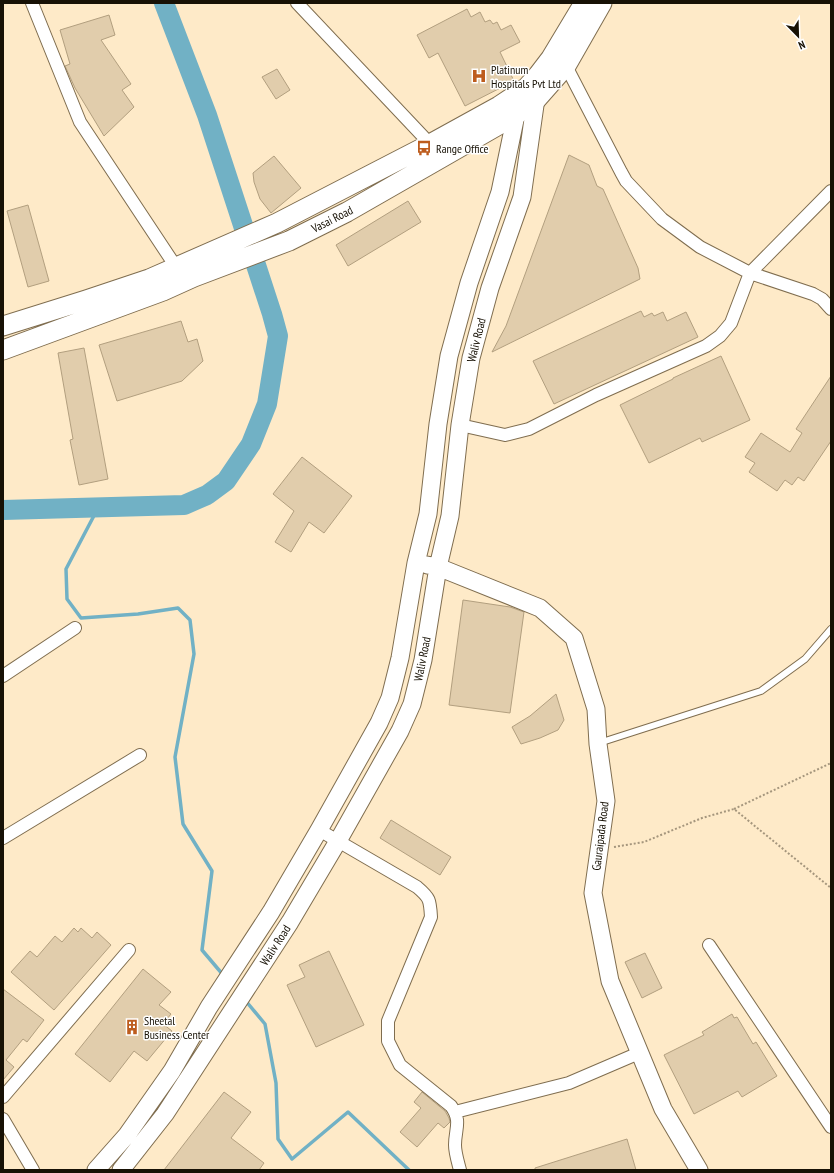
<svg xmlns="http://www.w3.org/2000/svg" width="834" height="1173" font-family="'PT Sans Narrow',sans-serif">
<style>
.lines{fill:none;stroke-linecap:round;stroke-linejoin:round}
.stream{stroke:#71b1c5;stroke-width:3.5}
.river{stroke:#71b1c5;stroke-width:20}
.building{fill:#e1cdac;stroke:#b29f7f}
.lane-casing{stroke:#7f6d4f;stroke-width:8}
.street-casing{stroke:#7f6d4f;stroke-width:14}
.secondary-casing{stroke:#7f6d4f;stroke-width:19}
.primary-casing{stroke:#7f6d4f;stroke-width:21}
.path{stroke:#a5967d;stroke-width:2;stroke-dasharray:2 2;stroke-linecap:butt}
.lane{stroke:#fff;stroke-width:6}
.street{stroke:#fff;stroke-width:12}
.secondary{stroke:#fff;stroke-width:17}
.primary{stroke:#fff;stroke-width:19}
.labels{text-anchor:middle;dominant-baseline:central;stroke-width:3;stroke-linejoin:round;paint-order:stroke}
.poi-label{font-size:12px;fill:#171105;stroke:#fff;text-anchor:start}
.street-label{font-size:12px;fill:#171105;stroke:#fff}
</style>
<rect width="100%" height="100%" fill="#feeac8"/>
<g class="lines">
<path class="stream" d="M 98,508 L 66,569 L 67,599 L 81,618 L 138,614 L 178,608 L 190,620 L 194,654 L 175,757 L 183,824 L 212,871 L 202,950 L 224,976
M 245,1000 L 265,1024 L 276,1083 L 278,1139 L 292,1159 L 348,1112 L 409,1170"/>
<path class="river" d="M 3,510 L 184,505 L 207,495 L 226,481 L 251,444 L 267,404 L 278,336 L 272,314 L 207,115 L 164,3"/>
</g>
<path class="building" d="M 467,9 L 471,17 L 480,12 L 485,22 L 490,20 L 493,24 L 497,22 L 501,30 L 511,25 L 520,42 L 500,52 L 514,81 L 465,106 L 438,53 L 429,58 L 417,35 Z
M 109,15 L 115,35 L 101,40 L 131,84 L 122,90 L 134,107 L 104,136 L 75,88 L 65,66 L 70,64 L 60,30 Z
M 277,69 L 290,90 L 276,99 L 262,77 Z
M 569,155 L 589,165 L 597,186 L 603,189 L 638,268 L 640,279 L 492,352 L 506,326 Z
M 274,156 L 301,188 L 271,213 L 260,199 L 254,182 L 253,173 Z
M 408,201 L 421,222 L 348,266 L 336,245 Z
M 28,205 L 49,281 L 28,287 L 7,211 Z
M 641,311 L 644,317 L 652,313 L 654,316 L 663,312 L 667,321 L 686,312 L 698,337 L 554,404 L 533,361 Z
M 181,321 L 188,342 L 197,339 L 203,361 L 182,381 L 117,401 L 99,345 Z
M 84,348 L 108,479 L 79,485 L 70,440 L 73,439 L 58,353 Z
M 721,356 L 750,420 L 702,442 L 700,438 L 649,463 L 620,405 L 673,379 L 673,378 Z
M 831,376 L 831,441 L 804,481 L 798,477 L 792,485 L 785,480 L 777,491 L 749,472 L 755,463 L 745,457 L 761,433 L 790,452 L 802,433 L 796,429 Z
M 302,457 L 352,496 L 324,533 L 309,522 L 291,552 L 275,542 L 294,511 L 273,494 Z
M 463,600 L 510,607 L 524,612 L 510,713 L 449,705 Z
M 556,694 L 564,720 L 558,730 L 540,738 L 521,744 L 512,727 L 530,716 Z
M 391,820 L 451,857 L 440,875 L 380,838 Z
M 74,928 L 78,932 L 81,928 L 92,938 L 97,932 L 111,945 L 54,1010 L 11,972 L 30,951 L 37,957 L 55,936 L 62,942 Z
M 329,951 L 364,1025 L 316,1047 L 287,985 L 305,977 L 299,965 Z
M 645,953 L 662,988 L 642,998 L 625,962 Z
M 143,969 L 171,992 L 159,1005 L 171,1014 L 163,1024 L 172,1031 L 147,1061 L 134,1051 L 110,1082 L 75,1054 Z
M 3,989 L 44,1020 L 27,1042 L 23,1039 L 6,1060 L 14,1067 L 3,1080 Z
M 732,1014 L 734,1018 L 737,1017 L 753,1044 L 756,1042 L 777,1076 L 742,1097 L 738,1091 L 694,1114 L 664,1055 L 704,1035 L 702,1032 Z
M 224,1092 L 251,1112 L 231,1138 L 264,1163 L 259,1170 L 164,1170 Z
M 422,1092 L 445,1111 L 449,1118 L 450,1122 L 444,1128 L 438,1123 L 417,1147 L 400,1132 L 421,1108 L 414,1102 Z
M 627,1139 L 636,1170 L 535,1170 L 535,1168 Z"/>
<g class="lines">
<g class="lane-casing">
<path id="lane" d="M 599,743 L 761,691 L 805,659 L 831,629"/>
</g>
<g class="street-casing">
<path id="street" d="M 32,3 L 80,122 L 180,273
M 297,3 L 434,148
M 566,66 L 621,172 L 626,181 L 662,219 L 700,247 L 750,273 L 813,294 L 822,299 L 831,309
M 460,425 L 505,435 L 529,429 L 596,395 L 706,346 L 720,336 L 731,323 L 750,273 L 831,191
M 3,676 L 75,628
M 319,830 L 417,887 C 430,898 430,900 431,917 L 388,1021 L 388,1041 L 400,1065 L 451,1106 C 462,1121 455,1129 455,1145 C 455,1153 458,1162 460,1170
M 3,838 L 140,755
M 709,945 L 831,1127
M 3,1097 L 129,950
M 455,1112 L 569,1083 L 639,1053
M 3,1119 L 33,1170"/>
</g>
<g class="secondary-casing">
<path id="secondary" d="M 427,565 L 438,567 L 540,608 L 574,638 L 596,709 L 598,744 L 606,801 L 593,893 L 610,981 L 663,1109 L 699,1170
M 96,1170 L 127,1135 L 172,1071 L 209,1007 L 271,912 L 319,830 L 379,723 L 390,698 L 400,658 L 416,563 L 428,514 L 438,424 L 449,356 L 469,283 L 500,192 L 516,115 L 517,105
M 121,1170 L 165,1114 L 290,922 L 338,841 L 400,731 L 412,704 L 423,660 L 438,567 L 450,516 L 460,425 L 471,358 L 490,288 L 522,197 L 537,91"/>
</g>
<g class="primary-casing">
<path id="primary" d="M 3,326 L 86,300 L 149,279 L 277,223 L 430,144 L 499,106 L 526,88 L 538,75 L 551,58 L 584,3
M 3,350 L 163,291 L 194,277 L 289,241 L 347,212 L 443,157 L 516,115 L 536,100 L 566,66 L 602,3"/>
</g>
<path class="path" d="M 734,809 L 831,763
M 614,847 L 644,842 L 702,818 L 734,809 L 831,888"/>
<use href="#lane" class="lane"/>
<use href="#street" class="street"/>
<use href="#secondary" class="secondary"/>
<use href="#primary" class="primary"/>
</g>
<defs>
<g id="hospital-bare" transform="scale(1.2)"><path d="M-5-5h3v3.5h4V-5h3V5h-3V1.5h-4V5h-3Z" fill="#bd5c1d" stroke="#fff" stroke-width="2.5" paint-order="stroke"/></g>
<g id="bus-bare" transform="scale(1.2)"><path d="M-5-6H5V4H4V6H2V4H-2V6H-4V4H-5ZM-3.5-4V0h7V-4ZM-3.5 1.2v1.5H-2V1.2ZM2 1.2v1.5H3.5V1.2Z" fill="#bd5c1d" stroke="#fff" stroke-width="2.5" paint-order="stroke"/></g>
<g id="building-bare" transform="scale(1.2)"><path d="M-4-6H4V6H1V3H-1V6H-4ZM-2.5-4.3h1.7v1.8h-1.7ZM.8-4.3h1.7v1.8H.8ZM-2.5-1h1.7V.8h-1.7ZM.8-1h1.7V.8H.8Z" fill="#bd5c1d" stroke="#fff" stroke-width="2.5" paint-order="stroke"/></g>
</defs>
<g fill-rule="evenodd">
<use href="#hospital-bare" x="479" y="76"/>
<use href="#bus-bare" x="424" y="148"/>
<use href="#building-bare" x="132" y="1027"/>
</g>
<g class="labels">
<g class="poi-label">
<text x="491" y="69">Platinum<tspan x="491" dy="14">Hospitals Pvt Ltd</tspan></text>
<text x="436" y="148">Range Office</text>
<text x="144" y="1020">Sheetal<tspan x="144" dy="14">Business Center</tspan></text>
</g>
<g class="street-label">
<text transform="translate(332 219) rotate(-27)">Vasai Road</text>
<text transform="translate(476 340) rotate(-76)">Waliv Road</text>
<text transform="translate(422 659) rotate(-79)">Waliv Road</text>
<text transform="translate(600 836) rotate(-83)">Gauraipada Road</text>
<text transform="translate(275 945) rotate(-57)">Waliv Road</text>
</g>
</g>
<rect width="834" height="1173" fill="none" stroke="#171105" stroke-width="8"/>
<g transform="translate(798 36) rotate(157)" stroke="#ffffff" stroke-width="3" paint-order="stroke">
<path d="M0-3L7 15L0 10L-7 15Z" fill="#171105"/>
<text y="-6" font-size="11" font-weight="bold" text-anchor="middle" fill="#171105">N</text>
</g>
</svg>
